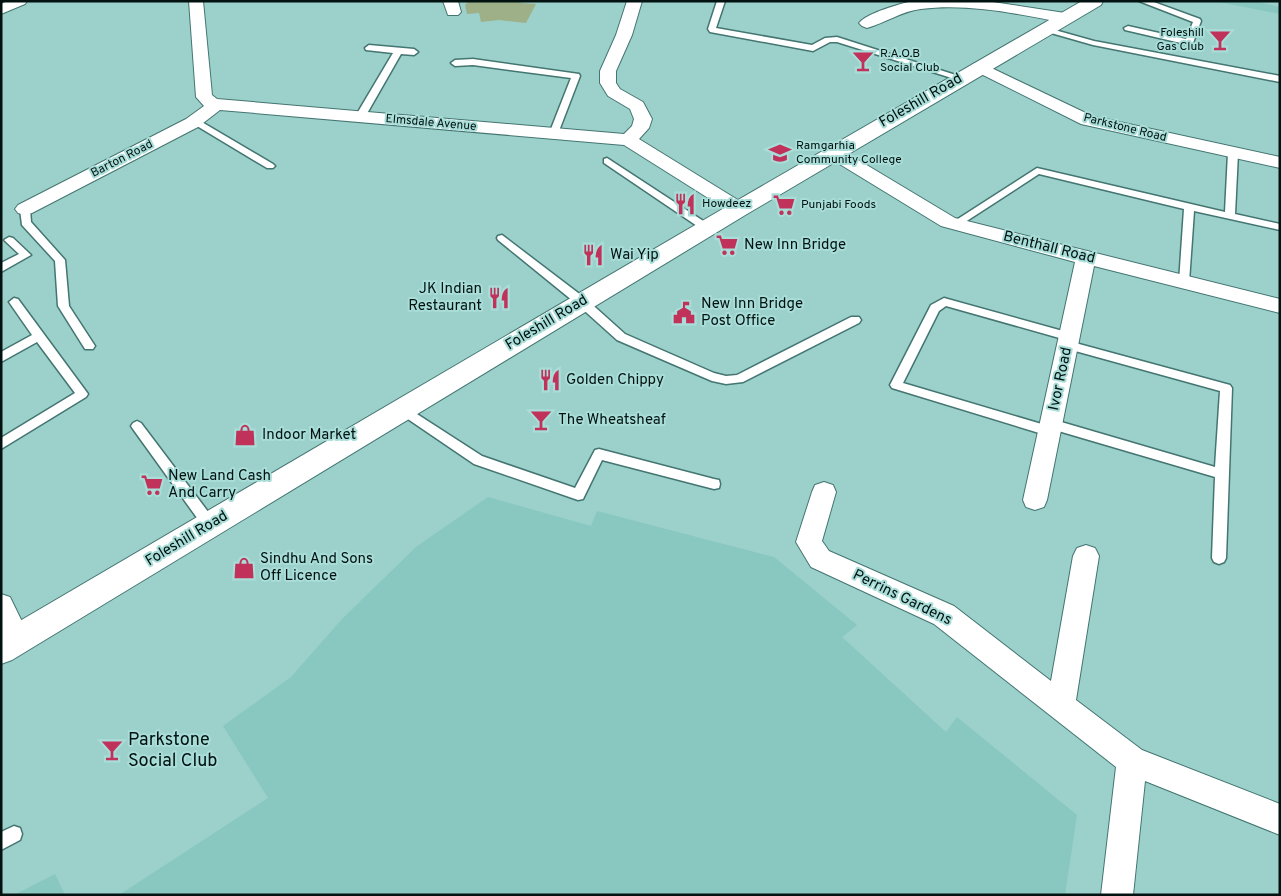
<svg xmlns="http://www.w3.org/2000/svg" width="1281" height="896" font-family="Overpass,sans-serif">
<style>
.built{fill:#89c7c1}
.green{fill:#9db088}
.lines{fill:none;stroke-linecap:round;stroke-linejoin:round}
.lane-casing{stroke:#437571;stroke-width:3}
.street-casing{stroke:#437571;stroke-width:2}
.secondary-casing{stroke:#437571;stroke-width:2}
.lane{fill:#fff;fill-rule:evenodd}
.street{fill:#fff;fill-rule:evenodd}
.secondary{fill:#fff;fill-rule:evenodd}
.labels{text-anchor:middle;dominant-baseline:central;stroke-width:4;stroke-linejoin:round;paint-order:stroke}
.far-poi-label{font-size:12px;fill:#011211;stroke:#a9ddd8;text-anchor:start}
.far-street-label{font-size:12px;fill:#011211;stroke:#a9ddd8}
.street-label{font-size:15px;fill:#011211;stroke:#a9ddd8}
.poi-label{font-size:15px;fill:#011211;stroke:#a9ddd8;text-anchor:start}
.near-poi-label{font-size:18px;fill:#011211;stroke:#a9ddd8;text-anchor:start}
</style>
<rect width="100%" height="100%" fill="#9cd0cb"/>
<path class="built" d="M 1214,1 L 1254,1 L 1280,7 L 1280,14 Z
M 488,497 L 591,526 L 597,511 L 774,557 L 857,625 L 842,637 L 946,732 L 957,717 L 1077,815 L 1065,895 L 119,895 L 268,798 L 223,726 L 291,677 L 342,619 L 416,547 Z
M 55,874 L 65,895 L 14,895 Z"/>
<path class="green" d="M 469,1 L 522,1 L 521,3 L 536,4 L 526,23 L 499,20 L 481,22 L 479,13 L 467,14 L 465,5 Z"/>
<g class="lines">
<g class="lane-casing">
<path id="lane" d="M 717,1 L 725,1 L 716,28 L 812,45 L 825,38 L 837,37 L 965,78 L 958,80 L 837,42 L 830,42 L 813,51 L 710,32 L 708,29 Z
M 1139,1 L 1151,1 L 1200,19 L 1201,21 L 1193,43 L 1185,44 L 1125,30 L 1124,28 L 1128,26 L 1186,39 L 1193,22 Z
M 1044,27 L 1094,41 L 1280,76 L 1280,82 L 1093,45 L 1044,31 Z
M 369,45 L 414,49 L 418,52 L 414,55 L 401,54 L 365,117 L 360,120 L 355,117 L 393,53 L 366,50 L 365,48 Z
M 473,59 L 579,74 L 580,76 L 557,136 L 551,136 L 549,134 L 571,78 L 473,65 L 455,66 L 451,63 L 455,60 Z
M 195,118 L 273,164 L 275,166 L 273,168 L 267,168 L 192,123 L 190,121 Z
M 1233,150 L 1238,153 L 1235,214 L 1280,224 L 1280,230 L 1194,211 L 1189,282 L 1184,286 L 1179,282 L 1184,209 L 1039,174 L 959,226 L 951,226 L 950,224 L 1037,168 L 1225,212 L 1228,153 Z
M 607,158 L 711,226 L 711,230 L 703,230 L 604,163 L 604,159 Z
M 25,206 L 30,209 L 31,222 L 65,260 L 69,306 L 95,346 L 93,349 L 85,349 L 58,306 L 55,261 L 22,225 L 20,209 Z
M 502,235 L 586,299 L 625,334 L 714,373 L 726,376 L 737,375 L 851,317 L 859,317 L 861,320 L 859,323 L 743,382 L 726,384 L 712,381 L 617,340 L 578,305 L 498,240 L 497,238 L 498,236 Z
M 9,237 L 13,238 L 31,255 L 1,272 L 1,263 L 19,254 L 4,240 Z
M 14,298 L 18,299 L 88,394 L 86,397 L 1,449 L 1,438 L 75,393 L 37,342 L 1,362 L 1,352 L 32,335 L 9,302 Z
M 944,298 L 1070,333 L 1076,337 L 1070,341 L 946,306 L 939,311 L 903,383 L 1045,425 L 1047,421 L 1051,419 L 1215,467 L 1220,391 L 1068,349 L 1062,345 L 1068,341 L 1230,385 L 1232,388 L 1226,558 L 1224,562 L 1219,564 L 1214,562 L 1212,558 L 1215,477 L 1055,430 L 1053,434 L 1049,436 L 892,388 L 890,385 L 931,305 Z
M 403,405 L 482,456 L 575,488 L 595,450 L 599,449 L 714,479 L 719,480 L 720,484 L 719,488 L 714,489 L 602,460 L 583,499 L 578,500 L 474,464 L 399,413 L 397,410 L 399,407 Z
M 137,421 L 141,423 L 215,521 L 217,525 L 215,529 L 210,531 L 205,529 L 133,429 L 131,426 L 133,423 Z
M 14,826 L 20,828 L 22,834 L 20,840 L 1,850 L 1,832 Z"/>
</g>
<g class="street-casing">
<path id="street" d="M 7,1 L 27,1 L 25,4 L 1,14 L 1,4 Z
M 189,1 L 203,1 L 212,95 L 217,99 L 624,134 L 632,126 L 634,119 L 630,109 L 608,96 L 600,83 L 600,71 L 616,35 L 627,1 L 642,1 L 632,35 L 616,71 L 616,83 L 620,89 L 643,102 L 652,119 L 649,128 L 639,139 L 746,205 L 749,209 L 746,213 L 739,215 L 732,213 L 624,145 L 220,110 L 198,127 L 32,213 L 25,215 L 18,213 L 15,209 L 18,205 L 186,119 L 204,106 L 196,97 Z
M 443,1 L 458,1 L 461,12 L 458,15 L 448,15 Z
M 912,1 L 986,1 L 1065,13 L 1070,15 L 1073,18 L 1070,21 L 1065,23 C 1019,14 968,3 921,9 C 902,11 885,23 867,28 L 862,26 L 859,23 C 867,13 900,4 912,1 Z
M 979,62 L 1092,116 L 1280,157 L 1280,168 L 1081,124 L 973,70 L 971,67 L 973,64 Z
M 834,148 L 840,149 L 955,218 L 1280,299 L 1280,313 L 1094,266 L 1047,500 L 1044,507 L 1035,510 L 1026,507 L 1023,500 L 1075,262 L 941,226 L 828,157 L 825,153 L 828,149 Z
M 824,482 L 833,485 L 836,492 L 822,541 L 829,551 L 954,606 L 1051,681 L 1073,556 L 1077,548 L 1086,545 L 1095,548 L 1099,556 L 1076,700 L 1142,750 L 1280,804 L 1280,835 L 1145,781 L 1133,895 L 1101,895 L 1116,767 L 934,624 L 811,567 L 796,542 L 812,492 L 815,485 Z
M 1,594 L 10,597 L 31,640 L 27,649 L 17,653 L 7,649 L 1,636 Z"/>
</g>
<g class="secondary-casing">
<path id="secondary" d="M 1082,1 L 1103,1 L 1101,5 L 747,214 L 12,660 L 1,664 L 1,632 L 731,204 Z"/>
</g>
<use href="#lane" class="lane"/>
<use href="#street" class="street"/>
<use href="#secondary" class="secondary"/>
</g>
<defs>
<g id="bar-bare" transform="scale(1.725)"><path d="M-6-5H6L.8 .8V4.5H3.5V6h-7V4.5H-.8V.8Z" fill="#c1325b" stroke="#a9ddd8" stroke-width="2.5" paint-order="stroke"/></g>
<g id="school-bare" transform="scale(1.725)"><path d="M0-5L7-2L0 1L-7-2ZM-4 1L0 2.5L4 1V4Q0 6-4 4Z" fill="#c1325b" stroke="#a9ddd8" stroke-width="2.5" paint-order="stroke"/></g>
<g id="restaurant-bare" transform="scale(1.725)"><path d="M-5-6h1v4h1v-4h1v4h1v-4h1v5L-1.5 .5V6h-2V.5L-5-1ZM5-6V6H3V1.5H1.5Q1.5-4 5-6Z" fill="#c1325b" stroke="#a9ddd8" stroke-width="2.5" paint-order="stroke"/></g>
<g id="supermarket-bare" transform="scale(1.725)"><path d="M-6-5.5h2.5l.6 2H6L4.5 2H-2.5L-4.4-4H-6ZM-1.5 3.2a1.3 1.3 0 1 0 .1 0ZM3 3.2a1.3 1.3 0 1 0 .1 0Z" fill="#c1325b" stroke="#a9ddd8" stroke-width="2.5" paint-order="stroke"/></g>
<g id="civic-bare" transform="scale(1.725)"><path d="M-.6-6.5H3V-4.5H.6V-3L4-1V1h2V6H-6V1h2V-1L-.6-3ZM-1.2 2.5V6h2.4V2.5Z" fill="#c1325b" stroke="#a9ddd8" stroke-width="2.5" paint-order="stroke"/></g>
<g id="shop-bare" transform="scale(1.725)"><path d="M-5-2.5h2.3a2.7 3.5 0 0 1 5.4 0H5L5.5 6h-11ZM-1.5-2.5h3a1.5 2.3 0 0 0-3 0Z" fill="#c1325b" stroke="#a9ddd8" stroke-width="2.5" paint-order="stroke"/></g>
</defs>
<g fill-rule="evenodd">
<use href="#bar-bare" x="1220" y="40"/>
<use href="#bar-bare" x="863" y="61"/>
<use href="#school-bare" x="780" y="153"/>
<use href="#restaurant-bare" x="685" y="204"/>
<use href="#supermarket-bare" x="784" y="205"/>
<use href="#supermarket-bare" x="727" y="245"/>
<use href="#restaurant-bare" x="593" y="255"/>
<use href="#restaurant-bare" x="499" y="298"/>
<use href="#civic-bare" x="684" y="313"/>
<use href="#restaurant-bare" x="550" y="380"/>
<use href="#bar-bare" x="541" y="420"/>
<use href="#shop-bare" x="245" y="435"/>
<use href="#supermarket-bare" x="152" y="485"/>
<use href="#shop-bare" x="244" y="568"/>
<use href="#bar-bare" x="112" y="750"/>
</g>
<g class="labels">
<g class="far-poi-label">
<text x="1204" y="33" text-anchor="end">Foleshill<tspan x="1204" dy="14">Gas Club</tspan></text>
<text x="880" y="54">R.A.O.B<tspan x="880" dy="14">Social Club</tspan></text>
<text x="796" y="146">Ramgarhia<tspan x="796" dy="14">Community College</tspan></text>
<text x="702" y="204">Howdeez</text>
<text x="801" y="205">Punjabi Foods</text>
</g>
<g class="far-street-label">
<text transform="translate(431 123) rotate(5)">Elmsdale Avenue</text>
<text transform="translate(1125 128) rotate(14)">Parkstone Road</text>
<text transform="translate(122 159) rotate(-27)">Barton Road</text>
</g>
<g class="street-label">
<text transform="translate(921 101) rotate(-30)">Foleshill Road</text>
<text transform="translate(1049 248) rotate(14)">Benthall Road</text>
<text transform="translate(547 323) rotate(-31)">Foleshill Road</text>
<text transform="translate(1061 379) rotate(-78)">Ivor Road</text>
<text transform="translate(187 539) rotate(-31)">Foleshill Road</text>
<text transform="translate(902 598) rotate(26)">Perrins Gardens</text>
</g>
<g class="poi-label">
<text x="744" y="245">New Inn Bridge</text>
<text x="610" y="255">Wai Yip</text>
<text x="482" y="289" text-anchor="end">JK Indian<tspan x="482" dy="17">Restaurant</tspan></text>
<text x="701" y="304">New Inn Bridge<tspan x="701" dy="17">Post Office</tspan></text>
<text x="566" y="380">Golden Chippy</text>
<text x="558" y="420">The Wheatsheaf</text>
<text x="262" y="435">Indoor Market</text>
<text x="168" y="476">New Land Cash<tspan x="168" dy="17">And Carry</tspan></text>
<text x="260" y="559">Sindhu And Sons<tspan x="260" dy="17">Off Licence</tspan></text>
</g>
<g class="near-poi-label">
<text x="128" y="740">Parkstone<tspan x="128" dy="21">Social Club</tspan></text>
</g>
</g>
<rect width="1281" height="896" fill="none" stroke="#011211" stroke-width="5"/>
</svg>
